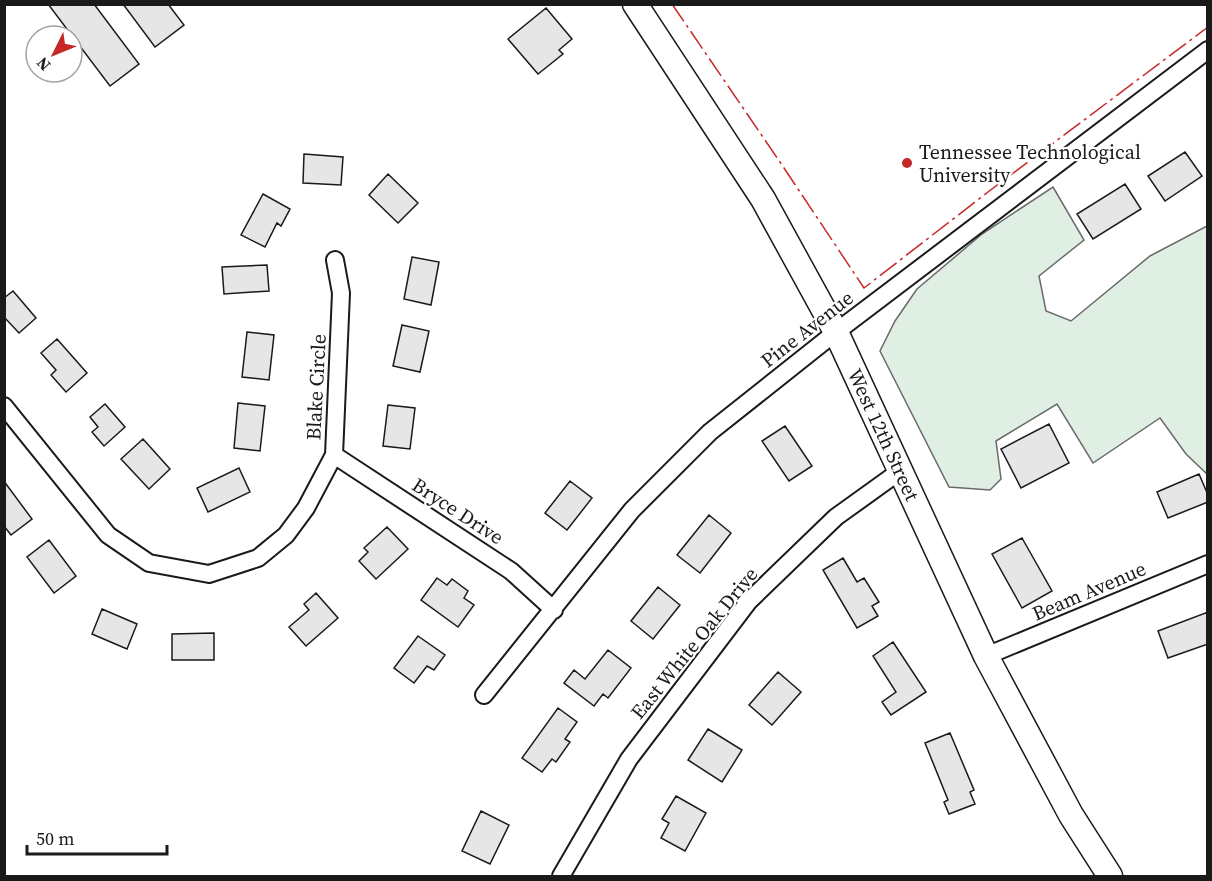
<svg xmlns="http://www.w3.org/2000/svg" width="1212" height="881" font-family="'Source Serif 4',serif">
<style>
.green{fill:#e0efe3;stroke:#6a6a6a;stroke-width:1.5}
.building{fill:#e6e6e6;stroke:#1a1a1a;stroke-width:1.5}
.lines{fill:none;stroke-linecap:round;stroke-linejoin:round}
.street-casing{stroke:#1a1a1a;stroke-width:20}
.secondary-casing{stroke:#1a1a1a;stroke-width:27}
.street{stroke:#fff;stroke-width:16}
.secondary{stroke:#fff;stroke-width:24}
.power{stroke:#c62828;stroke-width:1.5;stroke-dasharray:21 4.5 3 4.5;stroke-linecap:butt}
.poi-dot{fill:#c62828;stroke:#fff;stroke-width:2}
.labels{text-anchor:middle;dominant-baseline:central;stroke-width:4.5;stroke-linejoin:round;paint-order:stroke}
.poi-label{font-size:20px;fill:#1a1a1a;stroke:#fff;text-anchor:start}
.street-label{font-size:20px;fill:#1a1a1a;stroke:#fff}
</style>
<rect width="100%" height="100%" fill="#fff"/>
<path class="green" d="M 1053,187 L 1084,240 L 1039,276 L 1046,311 L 1071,321 L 1150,256 L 1207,226 L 1207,474 L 1186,454 L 1160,418 L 1093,463 L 1057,404 L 996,441 L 1001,479 L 990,490 L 949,487 L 880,351 L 895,321 L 917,289 L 982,234 Z"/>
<path class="building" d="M 48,4 L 94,4 L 139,64 L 110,86 Z
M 123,4 L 168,4 L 184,25 L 155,47 Z
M 546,8 L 572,39 L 559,50 L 563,54 L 538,74 L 508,39 Z
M 1185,152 L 1202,176 L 1165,201 L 1148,176 Z
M 304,154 L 343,157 L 341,185 L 303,183 Z
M 388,174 L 418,203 L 398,223 L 369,195 Z
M 1125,184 L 1141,209 L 1093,239 L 1077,214 Z
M 263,194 L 290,209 L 281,226 L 277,223 L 265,247 L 241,235 Z
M 412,257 L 439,262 L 431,305 L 404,299 Z
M 267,265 L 269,291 L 224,294 L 222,267 Z
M 13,291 L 36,318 L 19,333 L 4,317 L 4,298 Z
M 402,325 L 429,331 L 420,372 L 393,366 Z
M 247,332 L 274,335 L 269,380 L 242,377 Z
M 57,339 L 87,373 L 66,392 L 51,375 L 56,370 L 41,353 Z
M 238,403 L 265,406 L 260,451 L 234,448 Z
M 105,404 L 125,427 L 104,446 L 92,432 L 98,427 L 90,417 Z
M 388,405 L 415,408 L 410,449 L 383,446 Z
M 1049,424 L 1069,463 L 1021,488 L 1001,449 Z
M 785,426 L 812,466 L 789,481 L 762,441 Z
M 143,439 L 170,469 L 149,489 L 121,459 Z
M 239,468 L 250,492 L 208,512 L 197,488 Z
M 1199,474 L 1208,495 L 1208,502 L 1168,518 L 1157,492 Z
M 570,481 L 592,498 L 567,530 L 545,513 Z
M 6,484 L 32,519 L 11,535 L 4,526 L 4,486 Z
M 709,515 L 731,533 L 700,573 L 677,555 Z
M 387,527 L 408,549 L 376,579 L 359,561 L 368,552 L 364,548 Z
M 1022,538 L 1052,591 L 1022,608 L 992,554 Z
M 49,540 L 76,576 L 54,593 L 27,557 Z
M 843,558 L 857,582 L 864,578 L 879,602 L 872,606 L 878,616 L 857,628 L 823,570 Z
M 437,578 L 447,585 L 452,579 L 468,591 L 464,598 L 474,605 L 458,627 L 421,600 Z
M 658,587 L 680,605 L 653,639 L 631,621 Z
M 316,593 L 338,618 L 306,646 L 289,627 L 309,610 L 304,604 Z
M 102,609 L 137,624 L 127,649 L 92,634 Z
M 1208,612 L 1208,644 L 1168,658 L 1158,631 Z
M 214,633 L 214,660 L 172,660 L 172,634 Z
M 418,636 L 445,655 L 434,670 L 427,666 L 414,683 L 394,668 Z
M 893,642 L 926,692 L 891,715 L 882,702 L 896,692 L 873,656 Z
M 608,650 L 631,668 L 608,698 L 603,694 L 594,706 L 564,683 L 574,670 L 585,679 Z
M 778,672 L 801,692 L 772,725 L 749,705 Z
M 558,708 L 577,722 L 565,739 L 570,742 L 556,762 L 552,759 L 542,772 L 522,758 Z
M 708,729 L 742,750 L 722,782 L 688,760 Z
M 950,733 L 974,790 L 970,792 L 975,804 L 949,814 L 944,802 L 948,800 L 925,743 Z
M 676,796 L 706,813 L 685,851 L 661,838 L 669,823 L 662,819 Z
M 481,811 L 509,825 L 490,864 L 462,851 Z"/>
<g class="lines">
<g class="street-casing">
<path id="street" d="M 4,406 L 108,535 L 149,563 L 209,574 L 258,558 L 286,535 L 306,508 L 334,455 L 341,293 L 335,260
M 334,455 L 511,571 L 554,610
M 986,656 L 1208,564
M 484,695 L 632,510 L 710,432 L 836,332 L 1208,50
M 561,876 L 629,759 L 749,601 L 836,517 L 900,471"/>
</g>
<g class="secondary-casing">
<g id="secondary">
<path id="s1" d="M 635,4 L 763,199 L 836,332 L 986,656 L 1071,815 L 1110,876"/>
</g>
</g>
<use href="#street" class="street"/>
<use href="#secondary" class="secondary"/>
<path class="power" d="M 672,4 L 782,165 L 864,288 L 988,192 L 1208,27"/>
</g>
<circle class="poi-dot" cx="907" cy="163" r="6"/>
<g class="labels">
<g class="poi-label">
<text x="919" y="152">Tennessee Technological<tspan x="919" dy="23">University</tspan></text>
</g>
<g class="street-label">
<text transform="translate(807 329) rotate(-38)">Pine Avenue</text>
<text transform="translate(316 387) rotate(-87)">Blake Circle</text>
<text stroke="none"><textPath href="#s1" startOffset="498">West 12th Street</textPath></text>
<text transform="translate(458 511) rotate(33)">Bryce Drive</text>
<text transform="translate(1089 591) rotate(-23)">Beam Avenue</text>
<text transform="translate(694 643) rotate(-51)">East White Oak Drive</text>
</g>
</g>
<rect width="1212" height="881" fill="none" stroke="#1a1a1a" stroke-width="12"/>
<g transform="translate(54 54) rotate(227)"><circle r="28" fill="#ffffff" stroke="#a3a3a3" stroke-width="1.5"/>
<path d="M0-4.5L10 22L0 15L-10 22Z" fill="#c62828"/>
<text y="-9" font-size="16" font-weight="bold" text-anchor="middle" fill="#1a1a1a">N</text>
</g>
<path d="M27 845v9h140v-9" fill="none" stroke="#1a1a1a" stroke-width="3"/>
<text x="36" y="845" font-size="18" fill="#1a1a1a" stroke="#ffffff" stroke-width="4.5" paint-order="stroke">50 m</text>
</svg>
